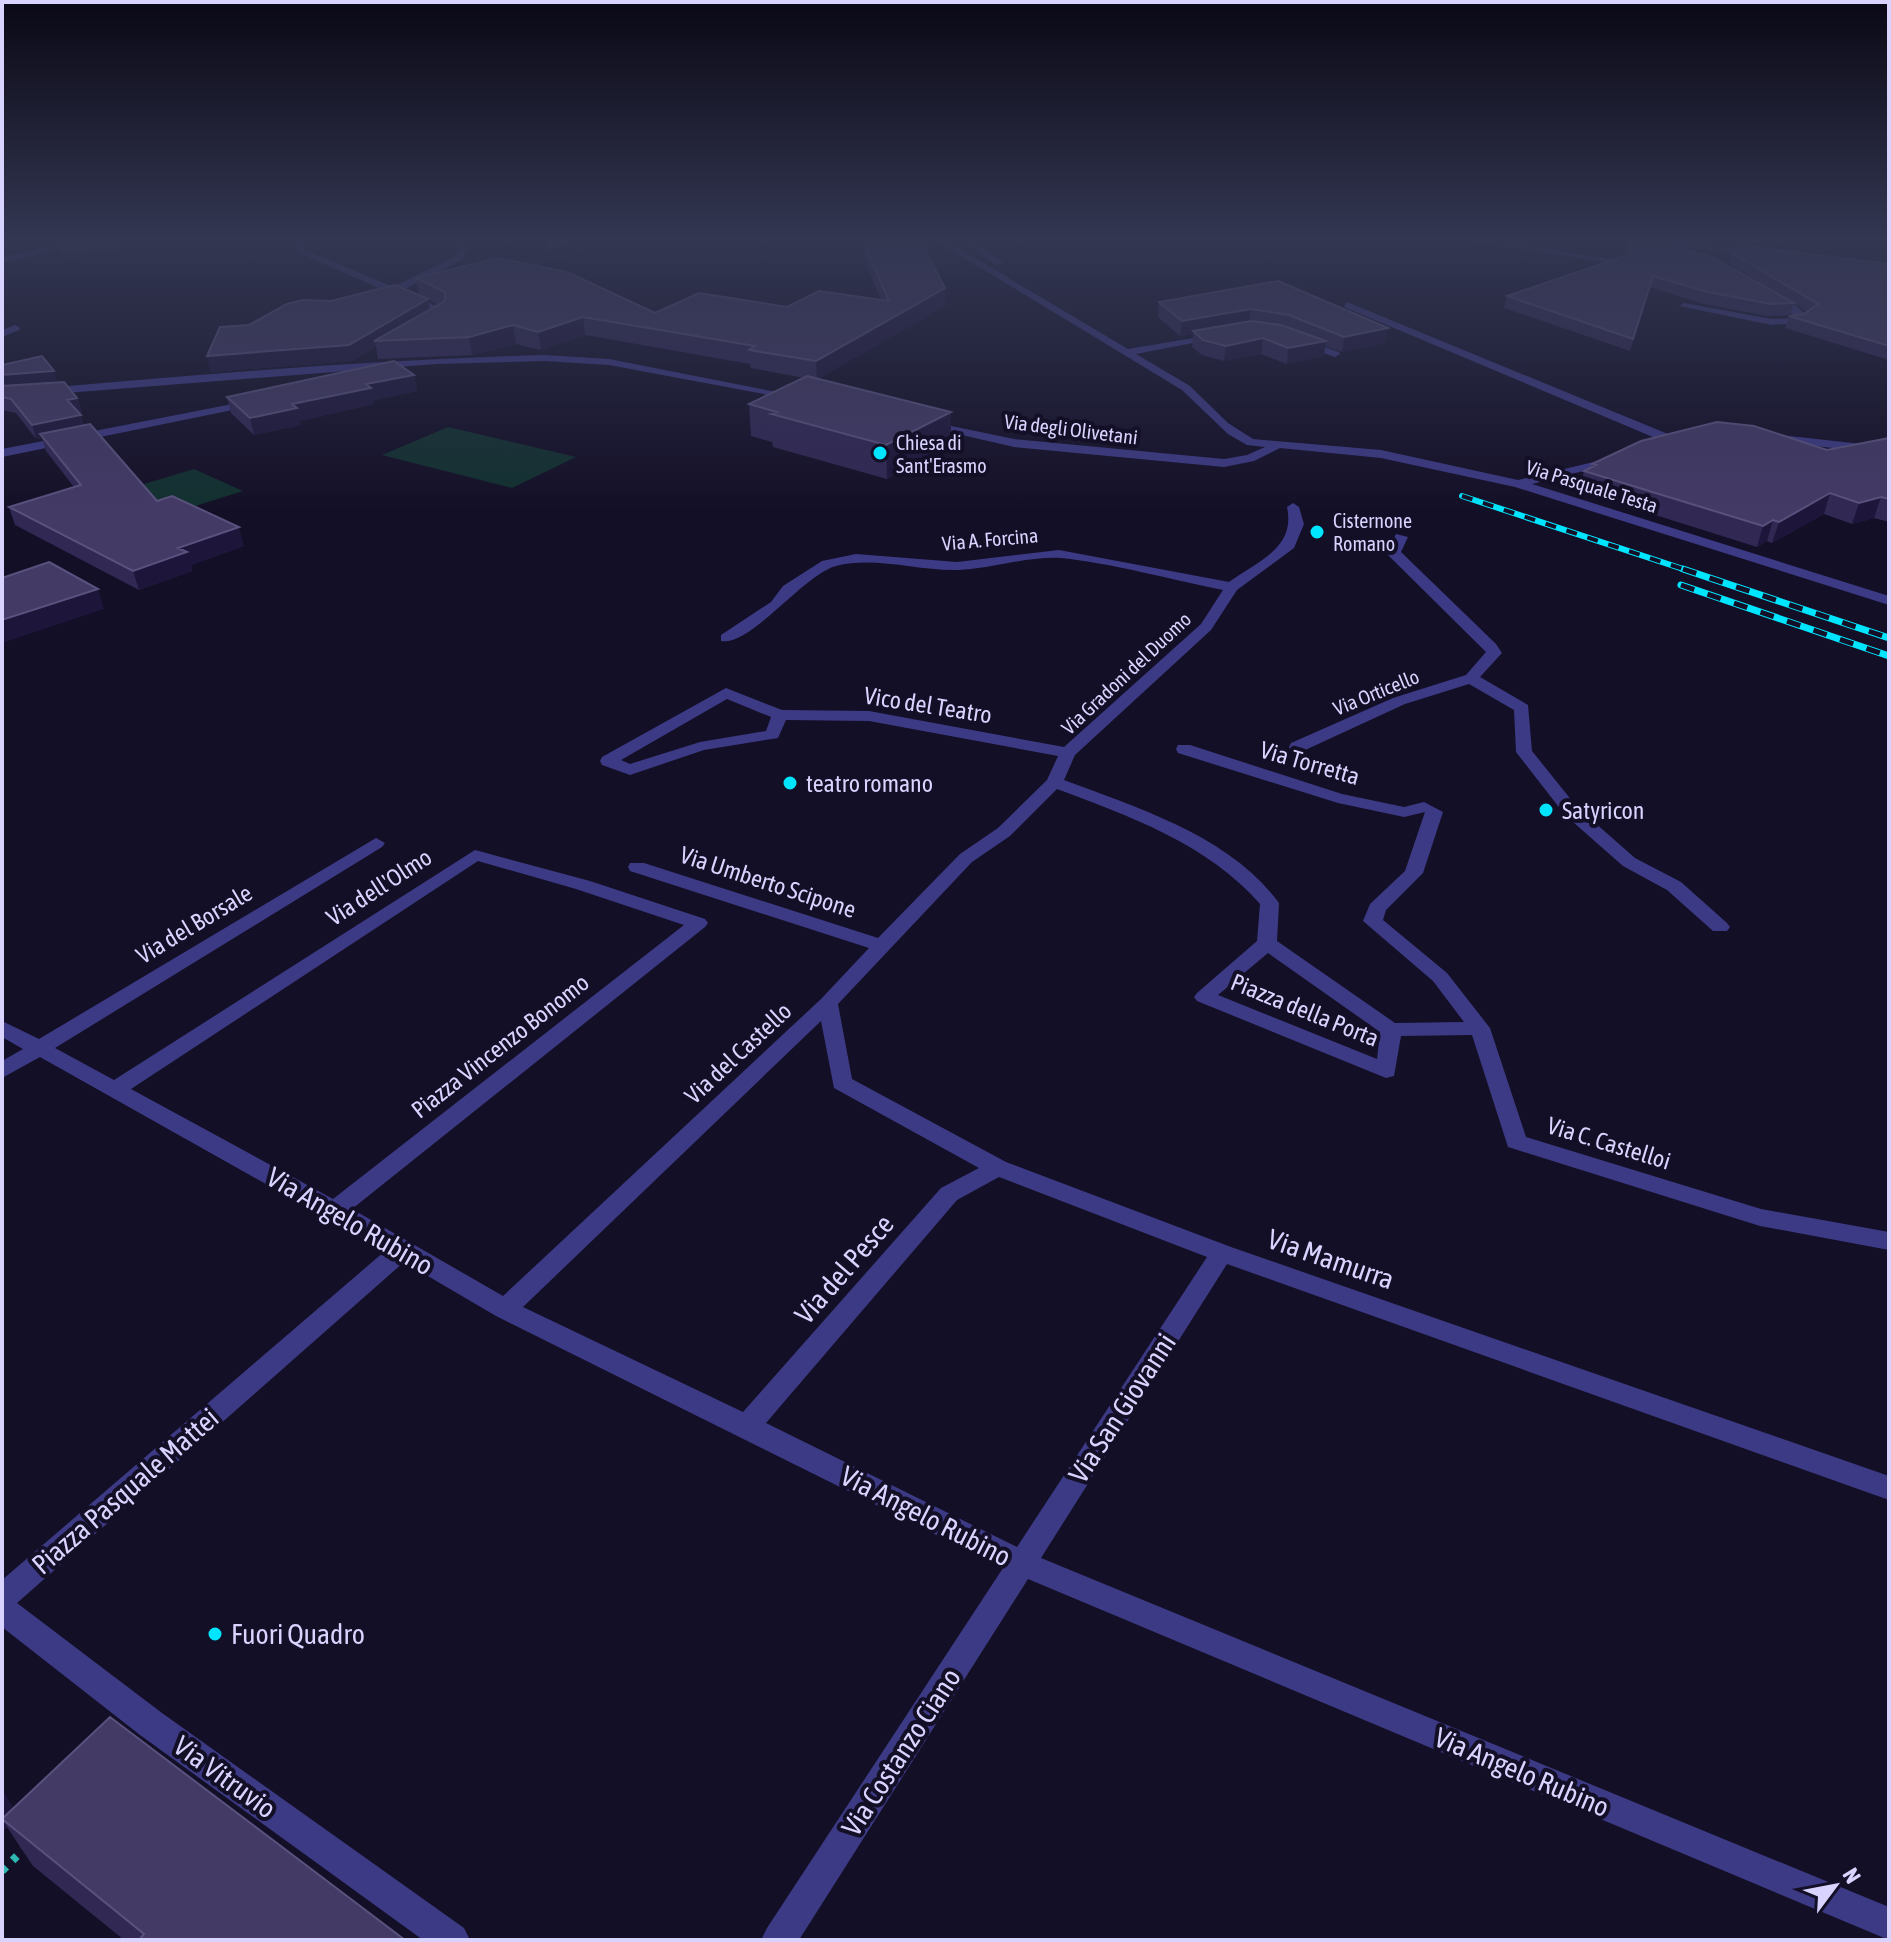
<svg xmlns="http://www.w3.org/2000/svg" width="1891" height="1942" font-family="'Asap Condensed',sans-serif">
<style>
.green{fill:#12302f}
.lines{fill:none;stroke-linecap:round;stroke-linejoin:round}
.path{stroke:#2fb8b0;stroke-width:8;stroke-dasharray:6 9;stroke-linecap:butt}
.minor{fill:#3d3a85;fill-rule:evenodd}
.rail-far1-casing{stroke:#00e5ff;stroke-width:6}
.rail-casing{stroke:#00e5ff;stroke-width:7}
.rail-far1{stroke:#130f26;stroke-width:4;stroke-dasharray:11;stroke-linecap:butt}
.rail{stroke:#130f26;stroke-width:5;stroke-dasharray:14;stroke-linecap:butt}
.wall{fill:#312854}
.shaded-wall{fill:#1d163a}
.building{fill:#433a66;stroke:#5a527e;stroke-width:2}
.poi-dot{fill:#00e5ff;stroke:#130f26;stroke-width:3}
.labels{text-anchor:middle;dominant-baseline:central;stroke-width:8;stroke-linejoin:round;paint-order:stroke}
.far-street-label{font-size:20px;fill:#d9d4ff;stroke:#130f26}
.far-poi-label{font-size:20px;fill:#d9d4ff;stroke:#130f26;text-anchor:start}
.street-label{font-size:24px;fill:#d9d4ff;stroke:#130f26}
.poi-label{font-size:24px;fill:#d9d4ff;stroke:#130f26;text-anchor:start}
.near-street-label{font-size:28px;fill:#d9d4ff;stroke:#130f26}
.near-poi-label{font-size:28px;fill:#d9d4ff;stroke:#130f26;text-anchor:start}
</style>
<rect width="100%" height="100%" fill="#130f26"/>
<path class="green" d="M 448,427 L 576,457 L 512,488 L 382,455 Z
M 194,469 L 243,491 L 170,514 L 121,491 Z"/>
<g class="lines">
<path class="path" d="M 2,1871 L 25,1848"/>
<path class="minor" d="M 83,239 L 98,239 L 2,263 L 2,257 Z
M 296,239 L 304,239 L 304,249 L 308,251 L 393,287 L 456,256 L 460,249 L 456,239 L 464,239 L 468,249 L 462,260 L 401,291 L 443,309 L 447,317 L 435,324 L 430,321 L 437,316 L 436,313 L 297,252 Z
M 933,239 L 943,239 L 1128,349 L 1223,333 L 1224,335 L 1219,338 L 1136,354 L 1190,386 L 1228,423 L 1253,439 L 1381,450 L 1518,480 L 1619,456 L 1619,462 L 1532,484 L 1889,596 L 1889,605 L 1515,487 L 1381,458 L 1280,448 L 1254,461 L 1224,467 L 1014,447 L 923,426 L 921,424 L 927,421 L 1014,439 L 1224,459 L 1247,455 L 1265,447 L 1247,445 L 1228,434 L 1182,390 Z
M 961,239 L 970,239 L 1004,263 L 996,265 Z
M 1462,239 L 1483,239 L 1621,261 L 1617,264 Z
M 1638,239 L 1663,239 L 1765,253 L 1761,256 L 1681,246 L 1715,261 L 1712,266 L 1661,244 Z
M 1769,290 L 1794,304 L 1810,318 L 1810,322 L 1772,325 L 1679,306 L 1684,303 L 1772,319 L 1798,318 L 1766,295 Z
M 1347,302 L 1680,439 L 1682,442 L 1672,445 L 1344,307 Z
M 15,325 L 20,328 L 19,330 L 2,337 L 2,330 Z
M 1300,338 L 1339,352 L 1340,354 L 1335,357 L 1296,343 L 1296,339 Z
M 544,355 L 609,359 L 807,398 L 801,401 L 609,365 L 544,361 L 436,364 L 2,398 L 2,392 C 182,376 363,360 544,355 Z
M 253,400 L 259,403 L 257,405 L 2,457 L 2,449 Z
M 1772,434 L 1889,447 L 1889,455 L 1768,440 L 1768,436 Z
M 1293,503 L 1299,507 L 1304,524 L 1294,548 L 1237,590 L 1211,630 L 1075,755 L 1064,780 C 1138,808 1230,836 1279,903 L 1277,941 L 1395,1023 L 1464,1022 L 1433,981 L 1363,921 L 1370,904 L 1405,871 L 1425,812 L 1404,817 L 1338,803 L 1178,753 L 1176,749 L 1178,745 L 1190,745 L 1342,794 L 1404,807 L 1424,802 L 1443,812 L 1423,873 L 1386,910 L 1383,920 L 1447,973 L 1490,1028 L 1526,1137 L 1761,1209 L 1889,1232 L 1889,1250 L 1760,1226 L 1508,1147 L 1472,1035 L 1401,1036 L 1394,1076 L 1386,1078 L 1197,1001 L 1194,997 L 1197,993 L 1257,941 L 1260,904 C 1208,844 1129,816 1057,789 L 1010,836 L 972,862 L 838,1004 L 852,1079 L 1006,1162 L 1231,1247 L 1889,1476 L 1889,1500 L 1227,1264 L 1041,1558 L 1889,1907 L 1889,1940 L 1028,1579 L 799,1940 L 761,1940 L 767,1928 L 1003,1568 L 496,1316 L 404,1262 L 17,1603 L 162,1713 L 464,1928 L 470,1940 L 423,1940 L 140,1735 L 2,1627 L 2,1580 L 385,1251 L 40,1057 L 2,1078 L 2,1061 L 23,1049 L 2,1037 L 2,1021 L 39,1039 L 376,838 L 385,843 L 382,847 L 55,1048 L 114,1080 L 475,850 L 590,881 L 705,919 L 708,923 L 705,927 L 352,1209 L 503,1296 L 821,999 L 869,948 L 630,871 L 628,867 L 630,863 L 644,863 L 878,938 L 960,854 L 998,828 L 1047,780 L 1058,756 L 869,721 L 786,720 L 778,738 L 704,750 L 630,775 L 602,765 L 600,761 L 602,757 L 726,688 L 782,710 L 869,711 L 1064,747 L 1201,624 L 1223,590 C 1173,580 1111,563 1061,558 C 1027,556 991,569 958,570 C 917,571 875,556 836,566 C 803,575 750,647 721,641 L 721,635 L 771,602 L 783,586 L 822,561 L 856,554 L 957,562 L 1059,550 L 1229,582 C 1258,561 1296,548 1287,507 ZM 727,699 L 771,717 L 766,731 L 700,742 L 630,764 L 621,760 ZM 478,861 L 576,889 L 684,925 L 333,1199 L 131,1089 ZM 1268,953 L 1380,1032 L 1377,1059 L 1218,995 ZM 821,1021 L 834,1088 L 979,1168 L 941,1188 L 743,1412 L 523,1307 ZM 999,1177 L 1207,1257 L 1017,1547 L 766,1423 L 957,1200 Z
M 1396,534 L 1408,537 L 1401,552 L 1496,644 L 1502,653 L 1480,677 L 1528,705 L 1532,751 L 1577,807 L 1635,858 L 1681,882 L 1727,923 L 1730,927 L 1727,931 L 1713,931 L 1667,890 L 1623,866 L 1565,815 L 1516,752 L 1514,710 L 1469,684 L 1405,704 L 1303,751 L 1291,751 L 1289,747 L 1291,743 L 1393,698 L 1466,675 L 1486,652 L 1389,556 L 1387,553 Z"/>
<g class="rail-far1-casing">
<path id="rail-far1" d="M 1462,496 L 1689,571"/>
</g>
<g class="rail-casing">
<path id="rail" d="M 1683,569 L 1889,638
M 1681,585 L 1889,656"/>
</g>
<use href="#rail-far1" class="rail-far1"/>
<use href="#rail" class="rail"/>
</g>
<path class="wall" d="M 863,242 L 945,306 L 818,379 L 951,444 L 887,479 L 773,447 L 772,442 L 751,436 L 749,404 L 804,378 L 751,368 L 750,364 L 585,335 L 541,350 L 516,344 L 472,355 L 378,359 L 376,347 L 352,361 L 211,372 L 207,356 L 249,325 L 331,301 L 428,299 L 430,310 L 439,305 L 419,295 L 416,278 L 655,313 L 787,307 L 881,300 L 864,259 Z
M 1654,245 L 1662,247 L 1786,299 L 1729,264 L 1732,253 L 1889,264 L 1889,360 L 1785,328 L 1789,316 L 1804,314 L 1807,312 L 1794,303 L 1790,315 L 1767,316 L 1704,304 L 1650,287 L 1630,351 L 1504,308 L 1507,296 Z
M 1278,281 L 1385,343 L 1342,352 L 1325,346 L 1324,356 L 1287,364 L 1261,354 L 1224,361 L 1202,355 L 1192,347 L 1193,334 L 1180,336 L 1158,317 L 1159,302 Z
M 2,365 L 58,382 L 77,398 L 82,412 L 79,413 L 84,425 L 157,501 L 244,546 L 191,565 L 192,571 L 139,590 L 15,525 L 9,507 L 74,487 L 46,451 L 42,438 L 36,439 L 16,413 L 2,410 Z
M 414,375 L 417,391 L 374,400 L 374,404 L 299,421 L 301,425 L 254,435 L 231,413 L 227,397 Z
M 1889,438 L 1889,522 L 1874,518 L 1852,524 L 1824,514 L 1772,543 L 1767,541 L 1757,547 L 1579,491 L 1584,471 L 1591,467 L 1592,464 L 1827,450 Z
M 2,1790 L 13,1808 L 405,1940 L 124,1940 L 33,1866 L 7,1827 L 2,1832 Z"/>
<path class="shaded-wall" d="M 124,239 L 161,239 L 120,247 L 121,251 L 65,258 L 63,251 Z
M 574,239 L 615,239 L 549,262 L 548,248 Z
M 945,288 L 945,306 L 817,380 L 816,361 Z
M 428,299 L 430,314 L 374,341 L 376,347 L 352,361 L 211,372 L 207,356 Z
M 1251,309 L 1249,324 L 1193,331 L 1193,334 L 1180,336 L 1182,321 Z
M 583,317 L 585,335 L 541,350 L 538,332 Z
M 513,325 L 516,344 L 472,355 L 469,337 Z
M 1388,328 L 1385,343 L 1342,352 L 1344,337 Z
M 1263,338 L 1261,354 L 1224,361 L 1226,346 Z
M 1326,341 L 1324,356 L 1287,364 L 1288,348 Z
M 54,371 L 58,384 L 2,389 L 2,375 Z
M 414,375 L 417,391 L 374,400 L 374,404 L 299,421 L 301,425 L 254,435 L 250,418 L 292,404 L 366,384 Z
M 77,398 L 82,412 L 72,414 L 67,400 Z
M 951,412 L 951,444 L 887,479 L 886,445 Z
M 81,415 L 85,429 L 40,434 L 42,438 L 36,439 L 32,425 Z
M 1830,493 L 1824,514 L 1772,543 L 1779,522 Z
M 1881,497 L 1874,518 L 1852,524 L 1859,503 Z
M 1773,520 L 1767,541 L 1757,547 L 1763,526 Z
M 239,527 L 244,546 L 191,565 L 192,571 L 139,590 L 133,571 L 178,548 Z
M 98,589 L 104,609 L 2,643 L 2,620 Z
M 2,1790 L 19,1816 L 2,1819 Z
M 2,1819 L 7,1827 L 2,1832 Z"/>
<path class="building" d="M 81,239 L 124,239 L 116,240 L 119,244 L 63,251 L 60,244 Z
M 556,239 L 574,239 L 548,248 Z
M 920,240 L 945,288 L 816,361 L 749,350 L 755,346 L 583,317 L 538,332 L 513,325 L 469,337 L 374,341 L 445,301 L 445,292 L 416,278 L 498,258 L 567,272 L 655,313 L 699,293 L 787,307 L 819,291 L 889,301 L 863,242 Z
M 1632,240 L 1654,245 L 1663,242 L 1662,247 L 1710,256 L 1794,303 L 1771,304 L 1708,292 L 1653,276 L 1633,339 L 1507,296 L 1628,255 Z
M 1736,245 L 1889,264 L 1889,346 L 1789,316 L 1804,314 L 1818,304 L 1732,253 Z
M 1278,281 L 1388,328 L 1344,337 L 1289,315 L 1251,309 L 1182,321 L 1159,302 Z
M 395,285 L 428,299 L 349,345 L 207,356 L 220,327 L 249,325 L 287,304 L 303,300 L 331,301 Z
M 1251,321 L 1281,325 L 1326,341 L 1288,348 L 1263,338 L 1226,346 L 1203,340 L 1193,331 Z
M 42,356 L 54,371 L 2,375 L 2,365 Z
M 394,361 L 414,375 L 366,384 L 371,388 L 292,404 L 297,408 L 250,418 L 227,397 Z
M 807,376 L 951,412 L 886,445 L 771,414 L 777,412 L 749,404 Z
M 64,382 L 77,398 L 67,400 L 81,415 L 32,425 L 11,399 L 2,397 L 2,386 Z
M 1717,422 L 1754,426 L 1827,450 L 1889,438 L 1889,499 L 1881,497 L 1859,503 L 1830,493 L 1779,522 L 1773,520 L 1763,526 L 1584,471 L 1596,465 L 1592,464 L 1641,441 Z
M 90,424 L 157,501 L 172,496 L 239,527 L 178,548 L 187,552 L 133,571 L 9,507 L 81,485 L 40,434 Z
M 49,562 L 98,589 L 2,620 L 2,578 Z
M 110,1717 L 405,1940 L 139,1940 L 144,1934 L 2,1819 Z"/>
<linearGradient id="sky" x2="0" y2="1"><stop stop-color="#0a0815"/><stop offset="0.47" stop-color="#333752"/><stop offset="1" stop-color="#333752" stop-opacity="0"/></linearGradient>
<rect width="1891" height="511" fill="url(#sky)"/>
<g class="poi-dot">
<circle cx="880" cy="453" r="8"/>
<circle cx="1317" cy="532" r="8"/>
<circle cx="790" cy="783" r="8"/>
<circle cx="1546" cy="810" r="8"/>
<circle cx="215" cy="1634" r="8"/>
</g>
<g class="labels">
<g class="far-street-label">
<text transform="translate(1071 429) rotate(7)">Via degli Olivetani</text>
<text transform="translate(1592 486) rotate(17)">Via Pasquale Testa</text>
<text transform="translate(990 539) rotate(-5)">Via A. Forcina</text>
<text transform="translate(1126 673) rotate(-43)">Via Gradoni del Duomo</text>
<text transform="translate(1376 692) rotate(-22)">Via Orticello</text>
</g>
<g class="far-poi-label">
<text x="896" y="442">Chiesa di<tspan x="896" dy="23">Sant'Erasmo</tspan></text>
<text x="1333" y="520">Cisternone<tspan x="1333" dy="23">Romano</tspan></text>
</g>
<g class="street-label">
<text transform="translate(928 705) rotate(9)">Vico del Teatro</text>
<text transform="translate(1310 763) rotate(16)">Via Torretta</text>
<text transform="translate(768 882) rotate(18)">Via Umberto Scipone</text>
<text transform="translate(379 887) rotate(-33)">Via dell'Olmo</text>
<text transform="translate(194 924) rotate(-31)">Via del Borsale</text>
<text transform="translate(1305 1010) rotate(22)">Piazza della Porta</text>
<text transform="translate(500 1046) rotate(-38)">Piazza Vincenzo Bonomo</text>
<text transform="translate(738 1053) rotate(-43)">Via del Castello</text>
<text transform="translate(1609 1143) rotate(17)">Via C. Castelloi</text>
</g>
<g class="poi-label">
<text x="806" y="783">teatro romano</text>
<text x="1562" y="810">Satyricon</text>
</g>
<g class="near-street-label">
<text transform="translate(350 1221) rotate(30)">Via Angelo Rubino</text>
<text transform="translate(1331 1259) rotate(19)">Via Mamurra</text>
<text transform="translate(844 1269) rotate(-49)">Via del Pesce</text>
<text transform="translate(1122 1408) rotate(-57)">Via San Giovanni</text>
<text transform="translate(125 1491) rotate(-41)">Piazza Pasquale Mattei</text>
<text transform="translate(926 1516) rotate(27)">Via Angelo Rubino</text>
<text transform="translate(901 1752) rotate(-57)">Via Costanzo Ciano</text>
<text transform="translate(1522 1772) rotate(23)">Via Angelo Rubino</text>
<text transform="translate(225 1777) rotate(36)">Via Vitruvio</text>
</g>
<g class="near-poi-label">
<text x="231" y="1634">Fuori Quadro</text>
</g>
</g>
<rect width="1891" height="1942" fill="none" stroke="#d9d4ff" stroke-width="8"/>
<g transform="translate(1835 1886) rotate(58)" stroke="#130f26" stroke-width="6" paint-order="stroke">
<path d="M0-6L14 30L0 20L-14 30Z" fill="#d9d4ff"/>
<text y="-12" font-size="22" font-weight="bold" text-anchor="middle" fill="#d9d4ff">N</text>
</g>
</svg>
